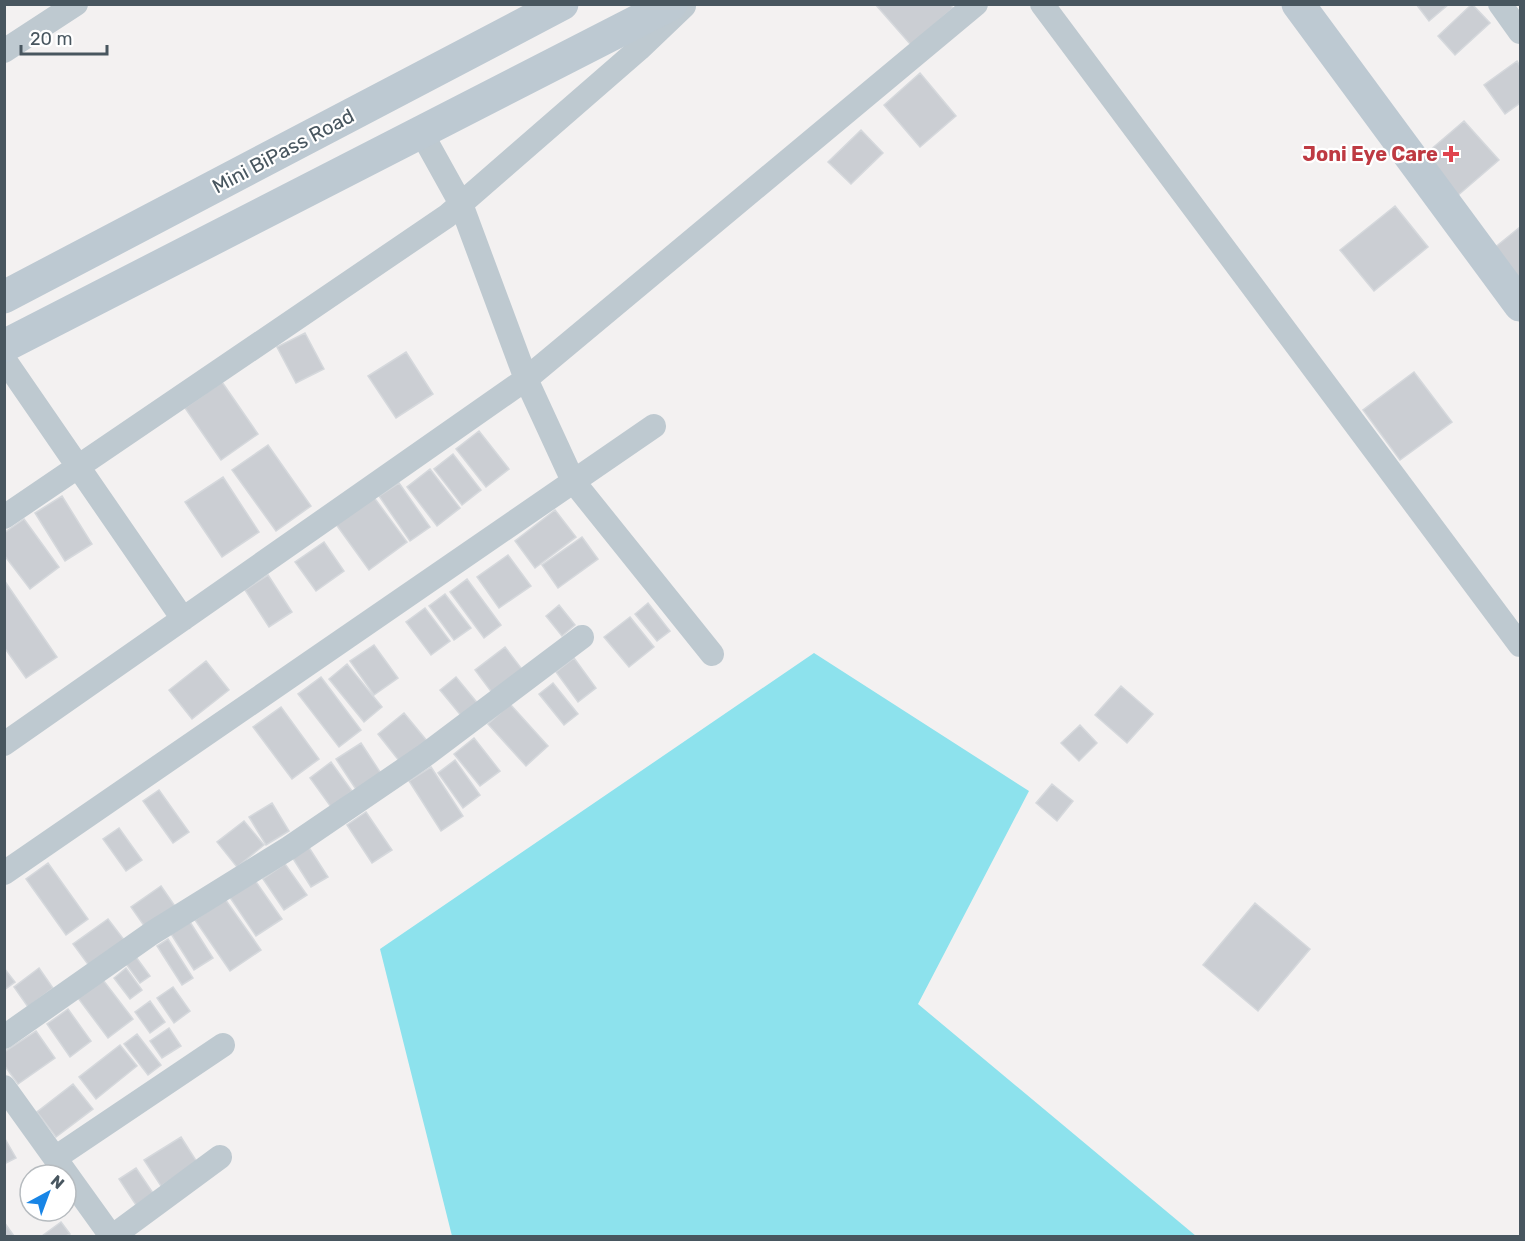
<svg xmlns="http://www.w3.org/2000/svg" width="1525" height="1241" font-family="Rubik,sans-serif">
<style>
.water{fill:#8de2ed}
.building{fill:#cbced3;stroke:#d5d8dc;stroke-width:1.5}
.lines{fill:none;stroke-linecap:round;stroke-linejoin:round}
.street{stroke:#bec9d0;stroke-width:24}
.secondary{stroke:#bdc9d2;stroke-width:33}
.health-dot{fill:#e0444e;stroke:#fff;stroke-width:2}
.labels{text-anchor:middle;dominant-baseline:central;stroke-width:4.5;stroke-linejoin:round;paint-order:stroke}
.street-label{font-size:20px;fill:#48565f;stroke:#fff}
.health-label{font-size:20px;font-weight:bold;fill:#be3a42;stroke:#fff;text-anchor:end}
</style>
<rect width="100%" height="100%" fill="#f3f1f1"/>
<path class="water" d="M 814,653 L 1029,791 L 918,1004 L 1196,1236 L 452,1236 L 380,949 Z"/>
<path class="building" d="M 875,4 L 949,4 L 953,8 L 911,45 Z
M 1416,4 L 1449,4 L 1429,21 Z
M 1472,4 L 1490,23 L 1455,55 L 1438,36 Z
M 1517,61 L 1520,66 L 1520,103 L 1505,114 L 1484,85 Z
M 920,73 L 956,116 L 920,147 L 884,105 Z
M 1464,121 L 1499,160 L 1442,209 L 1408,169 Z
M 861,130 L 883,153 L 851,184 L 828,162 Z
M 1395,206 L 1428,247 L 1374,291 L 1340,250 Z
M 1520,227 L 1520,284 L 1488,253 Z
M 305,333 L 324,369 L 296,383 L 277,347 Z
M 406,352 L 433,394 L 396,418 L 368,376 Z
M 1414,372 L 1452,422 L 1400,460 L 1363,410 Z
M 222,382 L 258,434 L 221,460 L 185,408 Z
M 479,431 L 509,469 L 486,487 L 456,449 Z
M 268,445 L 311,506 L 276,531 L 232,470 Z
M 453,454 L 481,490 L 462,505 L 434,469 Z
M 430,469 L 460,508 L 437,526 L 407,487 Z
M 223,477 L 259,532 L 222,557 L 185,502 Z
M 399,483 L 430,527 L 410,541 L 379,496 Z
M 62,496 L 92,544 L 65,561 L 35,513 Z
M 373,496 L 407,542 L 369,570 L 335,523 Z
M 555,510 L 576,537 L 535,568 L 515,541 Z
M 24,519 L 59,567 L 30,589 L 4,555 L 4,533 Z
M 582,537 L 598,559 L 558,588 L 542,565 Z
M 324,542 L 344,571 L 316,591 L 295,562 Z
M 508,555 L 531,586 L 499,608 L 477,577 Z
M 268,575 L 292,612 L 269,627 L 245,590 Z
M 467,579 L 501,625 L 484,638 L 450,592 Z
M 4,580 L 57,657 L 26,678 L 4,647 Z
M 445,594 L 471,628 L 454,640 L 429,606 Z
M 648,603 L 670,631 L 657,641 L 635,614 Z
M 559,605 L 575,625 L 562,636 L 546,616 Z
M 425,608 L 450,641 L 431,655 L 406,622 Z
M 630,617 L 654,647 L 629,667 L 604,637 Z
M 374,645 L 398,678 L 374,695 L 350,661 Z
M 505,647 L 524,672 L 493,694 L 475,670 Z
M 574,658 L 596,688 L 578,702 L 556,672 Z
M 206,661 L 229,690 L 192,719 L 169,690 Z
M 347,664 L 382,707 L 364,722 L 329,679 Z
M 321,677 L 361,730 L 339,747 L 298,694 Z
M 456,677 L 479,705 L 463,718 L 440,690 Z
M 553,683 L 578,714 L 564,725 L 539,694 Z
M 1121,686 L 1153,714 L 1127,743 L 1095,715 Z
M 510,704 L 548,746 L 526,766 L 488,724 Z
M 281,707 L 319,759 L 292,779 L 253,727 Z
M 404,713 L 427,741 L 400,762 L 378,734 Z
M 1080,725 L 1097,743 L 1079,761 L 1061,743 Z
M 474,738 L 500,771 L 480,786 L 454,754 Z
M 361,743 L 384,778 L 359,794 L 336,759 Z
M 455,760 L 480,795 L 463,808 L 438,773 Z
M 331,762 L 352,791 L 331,807 L 310,778 Z
M 431,767 L 463,816 L 441,831 L 409,781 Z
M 1052,784 L 1073,801 L 1057,821 L 1036,803 Z
M 159,790 L 189,832 L 173,843 L 143,801 Z
M 272,803 L 289,831 L 266,845 L 249,817 Z
M 366,812 L 392,850 L 372,863 L 347,825 Z
M 244,821 L 264,845 L 237,867 L 217,842 Z
M 119,828 L 142,860 L 126,871 L 103,839 Z
M 308,846 L 328,877 L 311,887 L 292,857 Z
M 48,863 L 88,919 L 66,935 L 26,879 Z
M 285,864 L 307,895 L 284,910 L 263,879 Z
M 254,879 L 282,919 L 256,936 L 229,896 Z
M 161,886 L 177,909 L 147,930 L 131,907 Z
M 225,899 L 261,950 L 230,971 L 195,920 Z
M 1255,903 L 1310,949 L 1258,1011 L 1203,965 Z
M 108,919 L 125,941 L 90,967 L 73,944 Z
M 190,922 L 213,958 L 194,970 L 171,934 Z
M 168,939 L 193,978 L 182,985 L 157,946 Z
M 136,957 L 150,976 L 140,983 L 126,964 Z
M 4,968 L 15,982 L 4,990 Z
M 39,968 L 53,988 L 28,1007 L 14,987 Z
M 126,968 L 142,990 L 130,999 L 114,978 Z
M 103,980 L 133,1019 L 108,1038 L 78,998 Z
M 173,987 L 190,1011 L 174,1023 L 157,998 Z
M 150,1001 L 165,1022 L 150,1033 L 135,1012 Z
M 68,1009 L 91,1041 L 70,1057 L 47,1024 Z
M 169,1028 L 181,1046 L 162,1058 L 150,1041 Z
M 36,1031 L 55,1058 L 18,1084 L 4,1065 L 4,1052 Z
M 137,1034 L 161,1065 L 148,1075 L 124,1044 Z
M 120,1045 L 137,1066 L 96,1099 L 79,1077 Z
M 73,1084 L 93,1109 L 56,1137 L 37,1112 Z
M 4,1137 L 16,1158 L 4,1164 Z
M 181,1137 L 197,1162 L 161,1186 L 144,1160 Z
M 136,1168 L 153,1193 L 136,1205 L 119,1179 Z
M 4,1222 L 14,1236 L 4,1236 Z
M 61,1222 L 70,1234 L 66,1236 L 42,1236 Z"/>
<g class="lines">
<path class="street" d="M 1042,4 L 1520,645
M 1500,4 L 1520,32
M 4,51 L 76,4
M 421,132 L 461,204 L 526,379 L 573,481 L 712,654
M 4,359 L 183,619
M 4,517 L 447,216 L 639,49 L 684,6
M 4,744 L 526,379 L 976,4
M 4,873 L 654,426
M 4,1037 L 152,933 L 289,848 L 424,756 L 582,637
M 4,1087 L 111,1236
M 55,1158 L 223,1045
M 113,1236 L 220,1157"/>
<path class="secondary" d="M 1298,4 L 1520,305
M 4,297 L 562,4
M 4,346 L 671,4"/>
</g>
<path class="health-dot" d="M1448 145h6v6h6v6h-6v6h-6v-6h-6v-6h6z"/>
<g class="labels">
<g class="street-label">
<text transform="translate(283 151) rotate(-28)">Mini BiPass Road</text>
</g>
<g class="health-label">
<text x="1438" y="154">Joni Eye Care</text>
</g>
</g>
<rect width="1525" height="1241" fill="none" stroke="#48565f" stroke-width="12"/>
<g transform="translate(48 1193) rotate(41)"><circle r="28" fill="#ffffff" stroke="#b6bbbf" stroke-width="1.5"/>
<path d="M0-4.5L10 22L0 15L-10 22Z" fill="#1885e6"/>
<text y="-9" font-size="16" font-weight="bold" text-anchor="middle" fill="#48565f">N</text>
</g>
<path d="M21 45v9h86v-9" fill="none" stroke="#48565f" stroke-width="3"/>
<text x="30" y="45" font-size="18" fill="#48565f" stroke="#ffffff" stroke-width="4.5" paint-order="stroke">20 m</text>
</svg>
